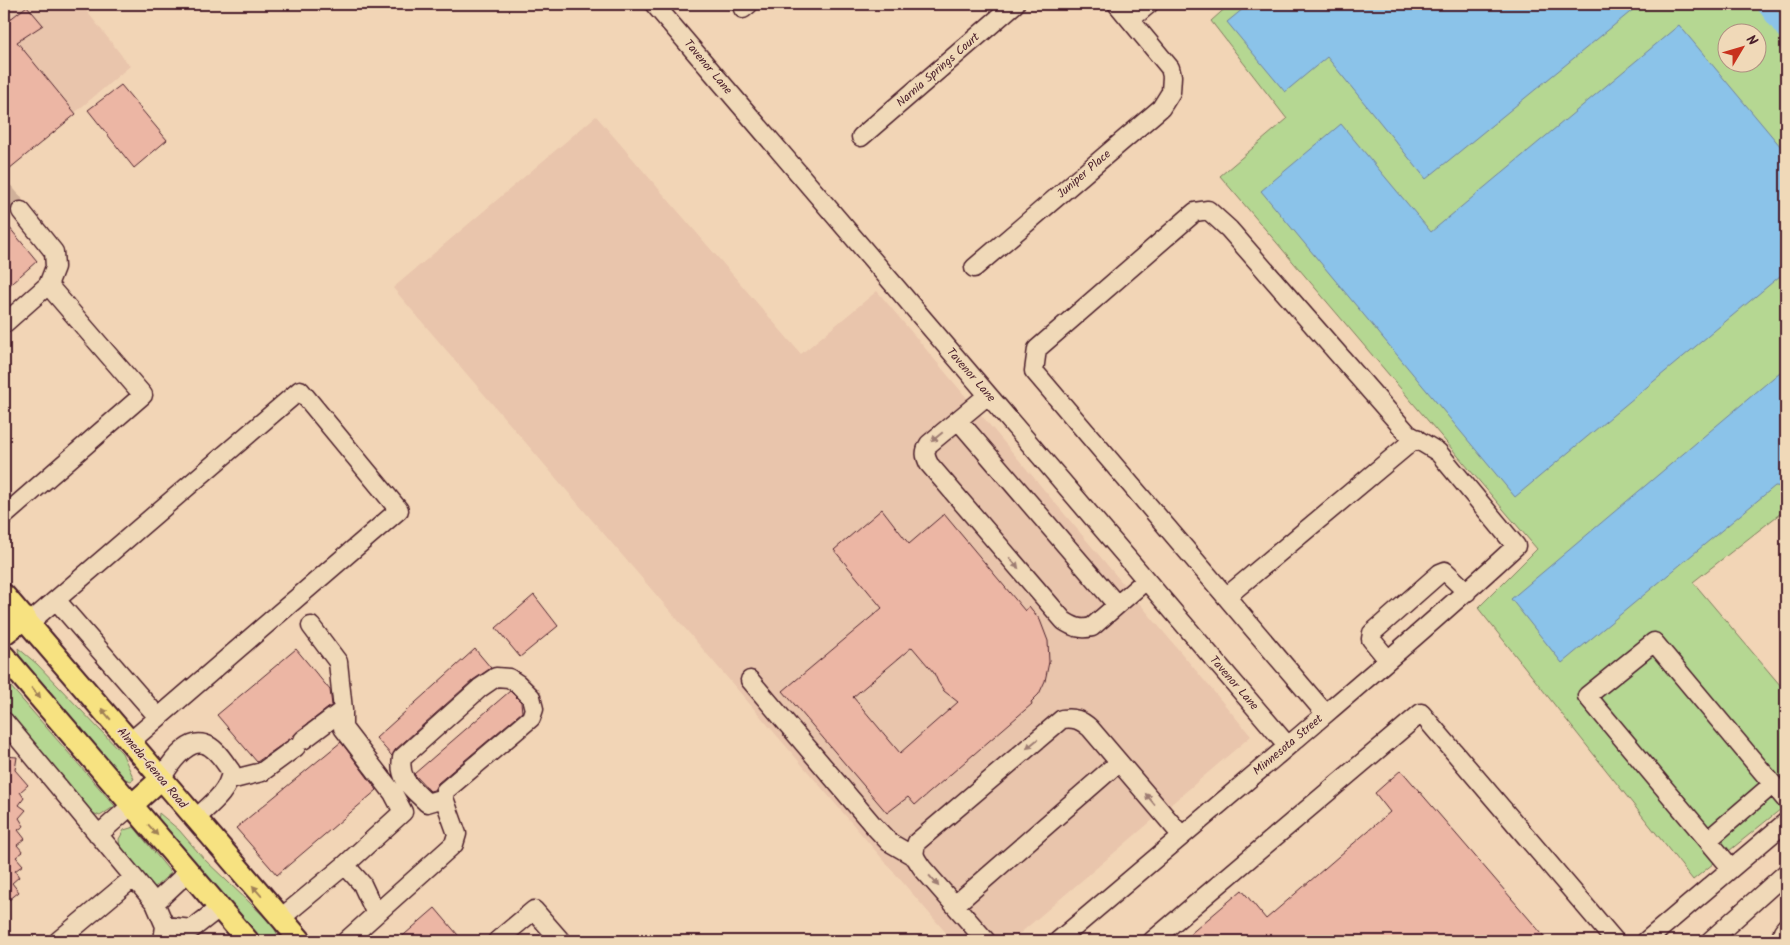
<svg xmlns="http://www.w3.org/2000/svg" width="1790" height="945" font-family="Kalam,sans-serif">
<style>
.built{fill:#e9c5ac}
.green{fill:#b5d792;stroke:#807b5e;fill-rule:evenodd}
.water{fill:#8bc3e9;stroke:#71819d}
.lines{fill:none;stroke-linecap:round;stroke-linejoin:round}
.canal{stroke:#8bc3e9;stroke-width:15}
.building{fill:#ecb6a4;stroke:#4a1f2b;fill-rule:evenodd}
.minor-tunnel{stroke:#d0b19a;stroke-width:18;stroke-dasharray:18 9;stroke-linecap:butt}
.minor-casing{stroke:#4a1f2b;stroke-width:21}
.major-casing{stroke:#4a1f2b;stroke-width:25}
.minor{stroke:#f0d9b8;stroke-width:18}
.major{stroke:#f7e281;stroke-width:21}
.oneway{fill:#9d7c72}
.oneway2{fill:#a08056}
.labels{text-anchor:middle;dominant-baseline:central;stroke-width:4;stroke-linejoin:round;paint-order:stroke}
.street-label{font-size:12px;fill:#4a1f2b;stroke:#f0d9b8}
</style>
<rect width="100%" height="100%" fill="#f2d5b6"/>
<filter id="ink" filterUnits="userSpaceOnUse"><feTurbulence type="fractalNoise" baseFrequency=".02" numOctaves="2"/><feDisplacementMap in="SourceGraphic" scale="10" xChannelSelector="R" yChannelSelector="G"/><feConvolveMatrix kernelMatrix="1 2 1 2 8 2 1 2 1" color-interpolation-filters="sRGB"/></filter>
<g filter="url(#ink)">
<path class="built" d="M 4,4 L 81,4 L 130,66 L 4,173 Z
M 596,116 L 801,354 L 877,291 L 1251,736 L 1011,941 L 953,941 L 393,288 Z"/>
<path class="green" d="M 1230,4 L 1786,4 L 1786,509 L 1693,582 L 1786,692 L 1786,809 L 1781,809 L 1693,880 L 1478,608 L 1537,549 L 1220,176 L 1287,119 L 1211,21 ZM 1728,32 L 1758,32 L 1758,62 L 1728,62 Z
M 18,648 L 37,664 L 122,753 L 134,779 L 131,781 L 116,776 L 20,661 Z
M 4,679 L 115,806 L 100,816 L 85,810 L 4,712 Z
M 159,813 L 179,830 L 204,859 L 272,924 L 281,941 L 258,941 L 158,822 Z
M 134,827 L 171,873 L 155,887 L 147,883 L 120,849 L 119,839 L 124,830 Z"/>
<path class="water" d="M 1249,4 L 1640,4 L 1426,179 L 1327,57 L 1285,92 L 1227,22 Z
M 1679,25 L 1786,153 L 1786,271 L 1515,497 L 1261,191 L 1341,124 L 1431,232 Z
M 1786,367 L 1786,487 L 1775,486 L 1562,663 L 1511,599 Z"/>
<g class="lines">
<path class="canal" d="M 1763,4 L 1786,34"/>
</g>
<path class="building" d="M 27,6 L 43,25 L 17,42 L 76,114 L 9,169 L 4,163 L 4,24 Z
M 121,85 L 167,140 L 134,168 L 88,110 Z
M 4,221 L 37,261 L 4,290 Z
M 882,509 L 909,544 L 944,514 L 1025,611 L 1029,606 L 1040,620 L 1048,641 L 1049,662 L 1045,681 L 1039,694 L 1031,702 L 1032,704 L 915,805 L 908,797 L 887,813 L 783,691 L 882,608 L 834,550 ZM 912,647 L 934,673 L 938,682 L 944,691 L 958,702 L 900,753 L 853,697 Z
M 534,595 L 558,626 L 520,657 L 496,628 Z
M 296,649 L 330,690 L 332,705 L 297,732 L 293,737 L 257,762 L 217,715 Z
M 475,649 L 491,668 L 473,680 L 395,750 L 392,756 L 376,738 Z
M 510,691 L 521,702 L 522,712 L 438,783 L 434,790 L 430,791 L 414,774 Z
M 341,742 L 377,790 L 277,875 L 236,828 Z
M 4,756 L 17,757 L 15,770 L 28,785 L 20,792 L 24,798 L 19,805 L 26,810 L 19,818 L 24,826 L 18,830 L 25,839 L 17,845 L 23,852 L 16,857 L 23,865 L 15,871 L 19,877 L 12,883 L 19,892 L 4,904 Z
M 1401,770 L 1548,941 L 1182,941 L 1242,890 L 1266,919 L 1390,812 L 1375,793 Z
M 435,908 L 463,941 L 397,941 Z"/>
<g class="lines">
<path class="minor-tunnel" d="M 4,191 L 21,211"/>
<g class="minor-casing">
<path id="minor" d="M 654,4 L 1288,746
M 743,9 L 749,4
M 1131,19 L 1149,4
M 861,137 L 1015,4
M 21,211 L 54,252 L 55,267 L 48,285
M 974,268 L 1161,108 L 1171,92 L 1172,76 L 1170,68 L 1117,4
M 4,324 L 48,285 L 143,395 L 4,516
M 988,395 L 929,444 C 924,452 925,456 929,464 L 1064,621 C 1073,627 1081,630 1092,627 L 1146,580
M 958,420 L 1117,605
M 1226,597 L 1416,438
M 56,600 L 158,717
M 29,623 L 300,390 L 399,510 L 130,742
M 311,626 L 338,662 L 343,710 L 343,728 L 393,793 L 403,812 L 345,865
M 1388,660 L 1371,639 L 1372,633 L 1440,573 L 1445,571 L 1467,592
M 750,680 L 873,825 L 889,842 L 915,857
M 4,721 L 155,903 L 165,926 L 163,941
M 303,740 L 343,710
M 161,779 C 168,767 186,739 204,744 C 216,747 224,762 231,771 C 229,792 210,805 195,819
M 230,780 L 262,772 L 296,747
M 98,835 L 132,805
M 1708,840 L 1773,784
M 1731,868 L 1587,696 L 1654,642 L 1786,800
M 155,903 L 189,871
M 955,905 L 1119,762
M 281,918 L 345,865 L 362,884 L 376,914
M 165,926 L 192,929 L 219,908
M 58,941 L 133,878
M 346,941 L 454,844 L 457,834 L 444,798 L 445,791 L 531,718 L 534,709 L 531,697 L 518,684 L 509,678 L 496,677 L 480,688 L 402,758 C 398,780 413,789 427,803 L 444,798
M 497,941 L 534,910 L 561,941
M 986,941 L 923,869 C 915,858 912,855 917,842 L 1062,719 C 1074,717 1081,720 1090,728 L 1182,836
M 1058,941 L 1288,746 C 1365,680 1442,615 1516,546 L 1438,452 L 1408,434 L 1229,229 L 1208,210 L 1195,212 L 1037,349 L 1034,371 L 1325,713
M 1152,941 L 1421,713 L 1615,941
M 1646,941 L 1786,822
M 1710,941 L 1786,873
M 1781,941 L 1783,931 L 1786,927"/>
</g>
<g class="major-casing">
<path id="major" d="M 4,595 L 301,941
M 4,634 L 25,618
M 4,656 L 248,941
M 132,805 L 161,779"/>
</g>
<use href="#minor" class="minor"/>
<use href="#major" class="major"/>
</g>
<defs><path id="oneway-solid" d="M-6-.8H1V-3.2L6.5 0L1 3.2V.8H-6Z" transform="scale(1.25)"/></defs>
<g class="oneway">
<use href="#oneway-solid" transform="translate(937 437) rotate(140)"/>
<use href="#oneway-solid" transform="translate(1014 563) rotate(49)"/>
<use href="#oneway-solid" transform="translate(1032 744) rotate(140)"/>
<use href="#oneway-solid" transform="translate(1150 799) rotate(-130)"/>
<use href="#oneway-solid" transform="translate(934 881) rotate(49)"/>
</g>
<g class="oneway2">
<use href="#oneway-solid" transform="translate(36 693) rotate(49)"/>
<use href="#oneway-solid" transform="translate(106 714) rotate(-130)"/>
<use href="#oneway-solid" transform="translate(153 830) rotate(49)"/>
<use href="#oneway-solid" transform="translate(257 891) rotate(-131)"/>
</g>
</g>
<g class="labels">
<g class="street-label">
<text transform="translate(708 67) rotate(50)">Tavenor Lane</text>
<text transform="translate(938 70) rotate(-41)">Narnia Springs Court</text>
<text transform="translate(1084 174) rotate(-41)">Juniper Place</text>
<text transform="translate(971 375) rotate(49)">Tavenor Lane</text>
<text transform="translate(1234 683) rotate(49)">Tavenor Lane</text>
<text transform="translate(1288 745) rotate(-40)">Minnesota Street</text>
<text transform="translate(152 768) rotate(50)">Almeda-Genoa Road</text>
</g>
</g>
<rect width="1790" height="945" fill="none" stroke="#f0d9b8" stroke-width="20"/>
<rect x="10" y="10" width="1770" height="925" fill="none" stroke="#4a1f2b" stroke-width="2" filter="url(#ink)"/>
<g transform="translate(1742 48) rotate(52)"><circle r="24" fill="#f0d9b8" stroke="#ae8f80"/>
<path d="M0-4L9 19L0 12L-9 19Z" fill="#c8321e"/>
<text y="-8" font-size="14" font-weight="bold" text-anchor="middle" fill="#4a1f2b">N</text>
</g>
</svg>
